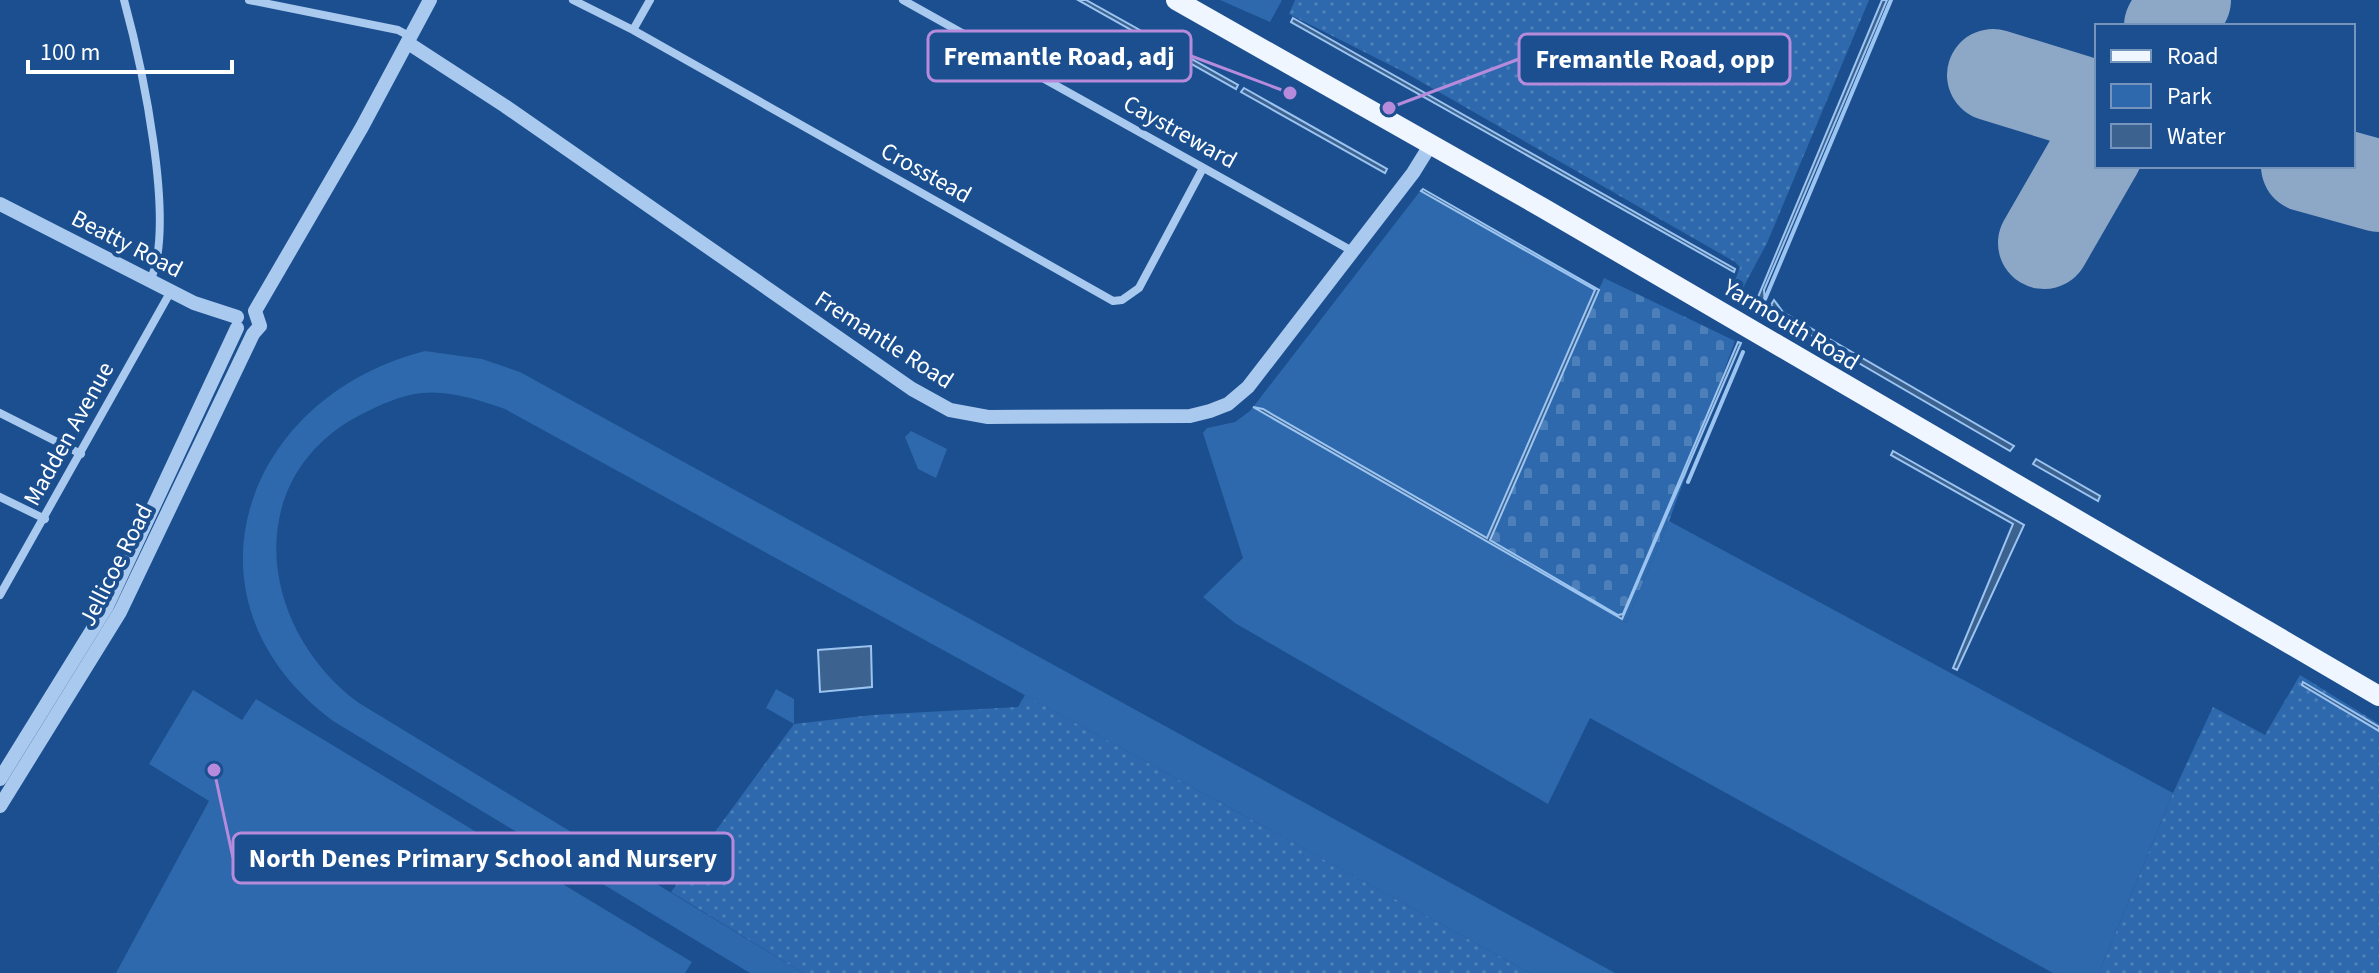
<svg xmlns="http://www.w3.org/2000/svg" width="2379" height="973" font-family="'Source Sans 3',sans-serif">
<style>
.grass{fill:url(#grass-dots)}
.cemetery{fill:url(#cemetery-stones)}
.green{fill:#2e69ad}
.water{fill:#3c6290;stroke:#9cc4f0;stroke-width:2}
.lines{fill:none;stroke-linecap:round;stroke-linejoin:round}
.stream{stroke:#9cc4f0;stroke-width:4}
.runway{stroke:#8da7c7;stroke-width:92}
.minor{stroke:#a9c9ee;stroke-width:8}
.tertiary{stroke:#a9c9ee;stroke-width:14}
.primary{stroke:#f0f6ff;stroke-width:20}
.labels{text-anchor:middle;dominant-baseline:central;stroke-width:8;stroke-linejoin:round;paint-order:stroke}
.street-label{font-size:24px;fill:#fff;stroke:#1b4f8f}
.leader{fill:none;stroke:#b68bdc;stroke-width:3}
.callout-dot{fill:#b68bdc;stroke:#1b4f8f;stroke-width:3}
.callout{fill:#1b4f8f;stroke:#b68bdc;stroke-width:3}
.callout-label{font-size:26px;text-anchor:middle;font-weight:bold;fill:#fff}
</style>
<defs>
<pattern id="grass-dots" width="8" height="8" patternUnits="userSpaceOnUse" patternTransform="scale(2)"><rect width="8" height="8" fill="#2e69ad"/><path d="M2 2h.1M6 6h.1" fill="none" stroke="#4d80b9" stroke-width="1.8" stroke-linecap="round"/></pattern>
<pattern id="cemetery-stones" width="16" height="16" patternUnits="userSpaceOnUse" patternTransform="scale(2)"><rect width="16" height="16" fill="#2e69ad"/><path d="M2 7V4a2 2 0 0 1 4 0v3zM10 15v-3a2 2 0 0 1 4 0v3z" fill="#4d80b9"/></pattern>
</defs>
<rect width="100%" height="100%" fill="#1b4f8f"/>
<path class="grass" d="M 1295,0 L 1869,0 L 1767,243 L 1737,299 L 1730,294 L 1740,267 L 1735,262 L 1404,72 L 1289,14 Z
M 2300,675 L 2379,724 L 2379,973 L 2099,973 L 2173,793 L 2213,707 L 2265,735 Z
M 1025,695 L 1530,973 L 803,973 L 671,892 L 794,724 L 872,715 L 1018,707 Z"/>
<path class="cemetery" d="M 1604,278 L 1735,341 L 1669,521 L 1626,623 L 1489,539 Z"/>
<path class="green" d="M 1220,0 L 1282,0 L 1270,22 Z
M 1421,190 L 1598,291 L 1489,539 L 1626,623 L 1669,521 L 2173,793 L 2099,973 L 2053,973 L 1590,718 L 1548,804 L 1235,623 L 1203,597 L 1243,558 L 1203,433 L 1207,428 L 1235,422 L 1250,411 Z
M 425,351 L 482,359 L 520,372 L 1615,973 L 1530,973 L 505,409 C 479,400 449,390 422,393 C 402,395 382,404 364,413 C 239,475 257,628 359,703 L 803,973 L 750,973 L 333,721 C 171,601 243,397 425,351 Z
M 911,431 L 947,449 L 936,478 L 918,469 L 905,437 Z
M 776,689 L 794,699 L 794,724 L 766,708 Z
M 193,690 L 242,720 L 256,699 L 692,962 L 685,973 L 116,973 L 209,801 L 149,764 Z"/>
<path class="water" d="M 1078,0 L 1086,0 L 1238,85 L 1236,89 Z
M 1882,0 L 1887,0 L 1764,290 L 1765,303 L 1760,302 L 1757,311 L 1753,309 Z
M 1293,18 L 1735,269 L 1734,272 L 1291,22 Z
M 1244,88 L 1387,169 L 1385,173 L 1241,92 Z
M 1423,189 L 1599,290 L 1490,540 L 1618,615 L 1623,614 L 1738,342 L 1741,343 L 1622,619 L 1253,407 L 1263,409 L 1487,538 L 1595,290 L 1421,191 Z
M 1774,300 L 1783,312 L 2014,446 L 2010,451 L 1783,319 L 1771,305 Z
M 1893,451 L 2024,525 L 1957,670 L 1953,668 L 2013,524 L 1891,455 Z
M 2036,459 L 2100,496 L 2098,501 L 2033,464 Z
M 871,646 L 872,687 L 820,692 L 818,650 Z
M 2303,682 L 2379,727 L 2379,731 L 2302,685 Z"/>
<g class="lines">
<path class="stream" d="M 1760,311 L 1891,0
M 1688,482 L 1743,352"/>
<path class="runway" d="M 2170,26 L 2185,0
M 1993,75 L 2097,107
M 2307,166 L 2379,186
M 2044,243 L 2097,151"/>
<path class="minor" d="M 124,0 C 141,62 177,225 150,281
M 249,0 L 398,30 L 411,37
M 573,0 L 633,30 L 1113,301 L 1122,300 L 1139,288 L 1203,168
M 903,0 L 1354,252
M 633,30 L 650,0
M 0,413 L 81,454
M 0,497 L 45,519
M 0,595 L 171,291"/>
<path class="tertiary" d="M 408,43 L 505,106 L 912,389 L 950,410 L 988,417 L 1190,416 L 1210,411 L 1228,404 L 1248,387 L 1413,173 L 1431,144
M 0,204 L 194,303 L 237,317
M 255,311 L 362,127 L 430,0
M 0,779 L 107,606 L 237,328
M 0,806 L 120,612 L 253,334 L 260,326 L 255,311"/>
<path class="primary" d="M 1176,0 L 1543,208 L 2379,696"/>
</g>
<g class="labels">
<g class="street-label">
<text transform="translate(1180 132) rotate(29)">Caystreward</text>
<text transform="translate(926 173) rotate(29)">Crosstead</text>
<text transform="translate(127 244) rotate(27)">Beatty Road</text>
<text transform="translate(1791 325) rotate(31)">Yarmouth Road</text>
<text transform="translate(884 340) rotate(33)">Fremantle Road</text>
<text transform="translate(69 434) rotate(-61)">Madden Avenue</text>
<text transform="translate(116 565) rotate(-63)">Jellicoe Road</text>
</g>
</g>
<path class="leader" d="M1290 93L1191 56M1389 108L1519 59M214 770L233 858"/>
<g class="callout-dot">
<circle cx="1290" cy="93" r="8"/>
<circle cx="1389" cy="108" r="8"/>
<circle cx="214" cy="770" r="8"/>
</g>
<g class="callout">
<rect x="928" y="31" width="263" height="50" rx="8"/>
<rect x="1519" y="34" width="271" height="50" rx="8"/>
<rect x="233" y="833" width="500" height="50" rx="8"/>
</g>
<g class="callout-label">
<text x="1059" y="65">Fremantle Road, adj</text>
<text x="1655" y="68">Fremantle Road, opp</text>
<text x="483" y="867">North Denes Primary School and Nursery</text>
</g>
<rect x="2095" y="24" width="260" height="144" fill="#1b4f8f" stroke="#7695bc" stroke-width="2"/>
<rect x="2111" y="50" width="40" height="12" fill="#f0f6ff" stroke="#7695bc" stroke-width="2"/>
<text x="2167" y="64" font-size="24" fill="#ffffff">Road</text>
<rect x="2111" y="84" width="40" height="24" fill="#2e69ad" stroke="#7695bc" stroke-width="2"/>
<text x="2167" y="104" font-size="24" fill="#ffffff">Park</text>
<rect x="2111" y="124" width="40" height="24" fill="#3c6290" stroke="#7695bc" stroke-width="2"/>
<text x="2167" y="144" font-size="24" fill="#ffffff">Water</text>
<path d="M28 60v12h204v-12" fill="none" stroke="#ffffff" stroke-width="4"/>
<text x="40" y="60" font-size="24" fill="#ffffff" stroke="#1b4f8f" stroke-width="6" paint-order="stroke">100 m</text>
</svg>
